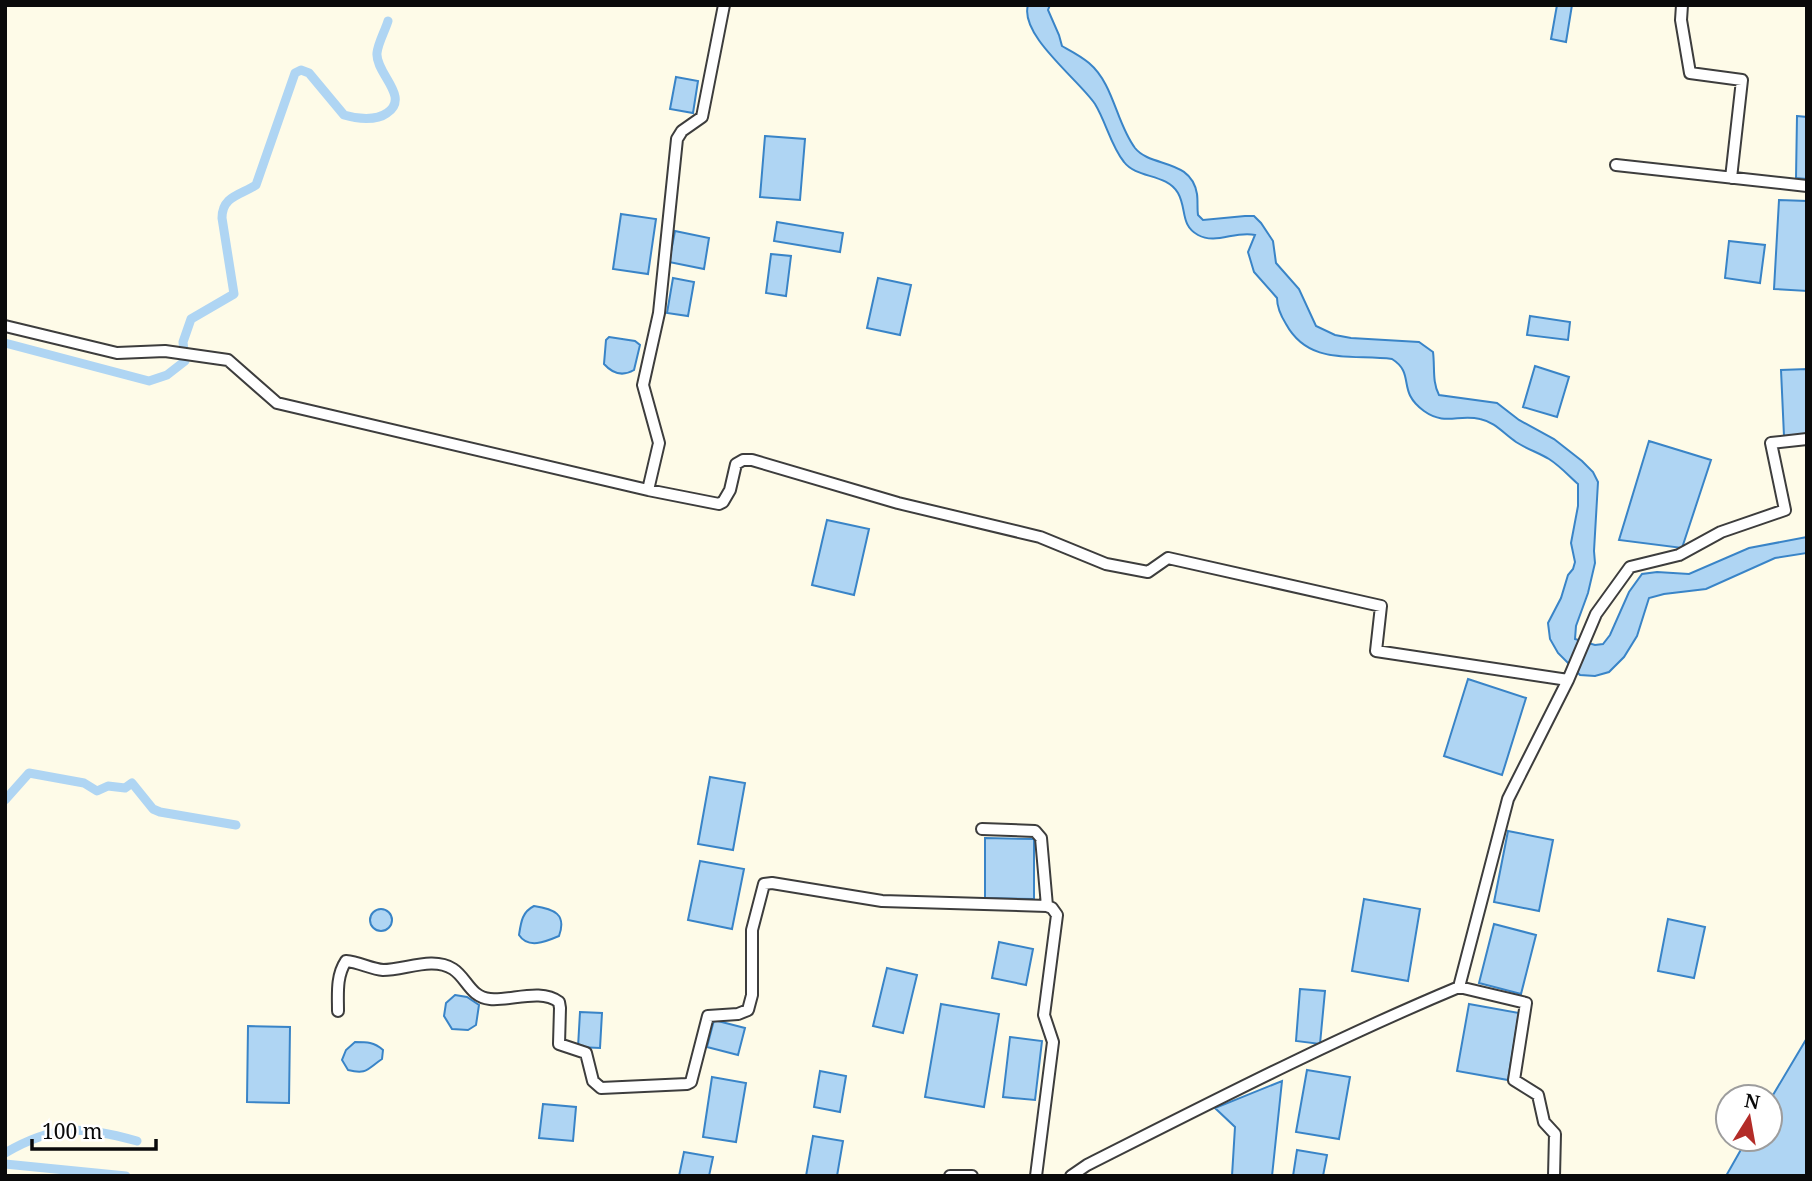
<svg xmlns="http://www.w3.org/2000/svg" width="1812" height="1181" font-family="'Noto Serif',serif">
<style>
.water{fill:#afd5f3;stroke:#3984c7;stroke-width:2}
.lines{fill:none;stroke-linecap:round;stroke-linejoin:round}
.canal{stroke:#afd5f3;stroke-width:9}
.minor-casing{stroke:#3d3d3d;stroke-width:14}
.minor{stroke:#fff;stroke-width:10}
</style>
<rect width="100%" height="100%" fill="#fefbe8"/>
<path class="water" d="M 1028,5 L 1050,5 L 1048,10 L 1059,35 L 1062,46 C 1071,51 1081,56 1089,63 C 1114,84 1116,123 1135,148 C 1151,168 1191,158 1197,194 C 1198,201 1197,208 1198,215 L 1203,220 L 1245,216 L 1254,216 L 1261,223 L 1273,241 L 1276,263 L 1299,289 L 1316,326 L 1335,335 L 1351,338 L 1419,342 L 1433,352 C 1435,367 1432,382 1439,395 L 1497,403 L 1519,420 L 1554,439 L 1582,461 L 1593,472 L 1598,482 L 1594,551 L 1595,563 L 1588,593 L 1576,626 L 1575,639 L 1595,645 L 1603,644 L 1610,635 L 1629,592 L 1642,574 L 1657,572 L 1689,574 L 1749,548 L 1807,537 L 1807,553 L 1775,558 L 1706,589 L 1664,594 L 1649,598 L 1637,636 L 1624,657 L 1609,672 L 1595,676 L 1580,675 L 1558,653 L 1550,639 L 1548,623 L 1561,598 L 1568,575 L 1573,569 L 1575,562 L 1571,543 L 1578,506 L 1578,484 C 1569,476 1560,466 1549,459 C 1539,453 1527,449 1516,442 C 1504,434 1495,422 1480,419 C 1458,414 1445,426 1424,411 C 1396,391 1416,374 1392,359 C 1352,354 1309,366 1286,324 C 1281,316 1277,308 1277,298 L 1254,272 L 1248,252 L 1255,235 C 1236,230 1216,245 1198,235 C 1180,225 1187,209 1178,193 C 1166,173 1137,179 1124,162 C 1111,146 1106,122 1095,104 C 1079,80 1019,35 1028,5 Z
M 1557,5 L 1572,5 L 1566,42 L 1551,39 Z
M 676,77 L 698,81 L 693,113 L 670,109 Z
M 1797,116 L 1807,117 L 1807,179 L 1796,178 Z
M 765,136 L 805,139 L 800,200 L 760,197 Z
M 1779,200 L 1807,201 L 1807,291 L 1774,289 Z
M 621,214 L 656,219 L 648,274 L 613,269 Z
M 777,222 L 843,233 L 840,252 L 774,241 Z
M 675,231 L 709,238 L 704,269 L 669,262 Z
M 1729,241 L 1765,245 L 1760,283 L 1725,278 Z
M 771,254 L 791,256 L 786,296 L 766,293 Z
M 673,278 L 694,282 L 688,316 L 667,313 Z
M 878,278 L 911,285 L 900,335 L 867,328 Z
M 1530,316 L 1570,322 L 1568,340 L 1527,335 Z
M 609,337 L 635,341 L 640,345 L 634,370 C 622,377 612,373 604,364 L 606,340 Z
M 1535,366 L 1569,377 L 1557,417 L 1523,407 Z
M 1807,369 L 1807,435 L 1784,436 L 1781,370 Z
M 1649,441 L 1711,460 L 1682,548 L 1619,540 Z
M 827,520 L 869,529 L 854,595 L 812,585 Z
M 1468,679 L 1526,698 L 1502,775 L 1444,756 Z
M 710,777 L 745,783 L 733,850 L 698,844 Z
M 1508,831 L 1553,840 L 1539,911 L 1494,902 Z
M 985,838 L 1034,839 L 1034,899 L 985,898 Z
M 700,861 L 744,869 L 732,929 L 688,920 Z
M 1364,899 L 1420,909 L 1408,981 L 1352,971 Z
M 534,906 C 554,909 567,914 559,936 C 545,942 528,949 519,935 C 521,922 522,912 534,906 Z
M370 920a11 11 0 1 1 22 0a11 11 0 1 1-22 0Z
M 1668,919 L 1705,927 L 1694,978 L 1658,971 Z
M 1494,924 L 1536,935 L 1521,994 L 1479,983 Z
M 999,942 L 1033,949 L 1026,985 L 992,978 Z
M 887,968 L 917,975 L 903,1033 L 873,1026 Z
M 1300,989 L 1325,991 L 1320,1044 L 1296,1041 Z
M 455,995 L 467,997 L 479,1005 L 476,1025 L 468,1030 L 452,1029 L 444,1016 L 446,1003 Z
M 941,1004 L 999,1014 L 984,1107 L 925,1097 Z
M 1469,1004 L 1519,1013 L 1508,1080 L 1457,1071 Z
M 580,1012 L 602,1013 L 600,1048 L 578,1047 Z
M 714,1020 L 745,1028 L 738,1055 L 707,1047 Z
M 248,1026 L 290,1027 L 289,1103 L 247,1102 Z
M 1010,1037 L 1042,1041 L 1035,1100 L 1003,1097 Z
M 1807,1038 L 1807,1176 L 1726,1176 L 1747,1139 L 1770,1139 L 1770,1100 Z
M 355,1042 C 367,1042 374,1042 383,1050 L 382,1059 C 367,1069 367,1075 348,1070 L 342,1060 L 346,1050 Z
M 1307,1070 L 1350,1077 L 1339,1139 L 1296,1132 Z
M 820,1071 L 846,1076 L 840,1112 L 814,1107 Z
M 712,1077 L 746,1083 L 736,1142 L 703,1137 Z
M 1282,1081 L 1272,1176 L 1232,1176 L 1235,1127 L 1215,1108 Z
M 543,1104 L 576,1107 L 573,1141 L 539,1138 Z
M 813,1136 L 843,1141 L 837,1176 L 806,1176 Z
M 1297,1150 L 1327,1155 L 1323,1176 L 1293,1176 Z
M 684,1152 L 713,1157 L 709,1176 L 679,1176 Z"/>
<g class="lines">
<path class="canal" d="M 5,343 L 149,381 L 167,375 L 185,361 L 183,342 L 191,319 L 234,294 L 222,218 C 222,196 241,195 256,185 L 295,73 L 301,70 L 309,73 L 344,115 C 357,119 376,121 387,113 C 411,97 375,73 377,53 C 378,43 385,31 388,21
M 5,800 L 29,773 L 84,783 L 97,791 L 108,786 L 125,788 L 132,783 L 153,809 L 160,812 L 236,825
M 5,1153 C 55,1124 82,1126 137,1141
M 5,1164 L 126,1176"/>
<g class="minor-casing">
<path id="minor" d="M 724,5 L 702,117 L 682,131 L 677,139 L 659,313 L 643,385 L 659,443 L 648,490 L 719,504 L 723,502 L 730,490 L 736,464 L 743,460 L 752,460 L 898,503 L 1040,537 L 1106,564 L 1148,572 L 1168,558 L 1381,606 L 1376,651 L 1568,680
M 1682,5 L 1681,20 L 1690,73 L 1742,80 L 1731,178
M 1616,165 L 1807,186
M 5,326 L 117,353 L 165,351 L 228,360 L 277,403 L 648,490
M 982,829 L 1035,831 L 1041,838 L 1047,906 L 1052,908 L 1057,915 L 1044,1015 L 1053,1042 L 1036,1176
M 1459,987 L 1526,1003 L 1514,1080 L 1538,1095 L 1544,1122 L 1555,1134 L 1554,1176
M 338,1011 C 338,994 336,976 346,961 C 359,962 371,969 383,970 C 405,970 433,956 453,969 C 467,978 470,997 490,999 C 511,1001 541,988 559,1002 L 560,1008 L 559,1044 L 586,1053 L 593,1081 L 601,1088 L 687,1084 L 691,1082 L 708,1016 L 738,1014 L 748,1010 L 752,995 L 752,930 L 764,884 L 772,883 L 882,901 L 1047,906
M 950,1176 L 972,1176
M 1071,1176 L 1087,1165 C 1210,1103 1332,1040 1459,987 L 1508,799 L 1568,680 L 1596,614 L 1630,567 L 1679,555 L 1721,532 L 1785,510 L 1771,443 L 1807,439"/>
</g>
<use href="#minor" class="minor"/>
</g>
<rect width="1812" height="1181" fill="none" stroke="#0a0a0a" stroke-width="14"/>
<g transform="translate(1749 1118) rotate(11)"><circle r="33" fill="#ffffff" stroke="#9d9d9d" stroke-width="2"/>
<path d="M0-5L12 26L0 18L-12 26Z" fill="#b32c28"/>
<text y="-10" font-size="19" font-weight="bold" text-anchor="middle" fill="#0a0a0a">N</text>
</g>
<path d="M32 1139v10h124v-10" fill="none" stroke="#0a0a0a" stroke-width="3.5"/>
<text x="42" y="1139" font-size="21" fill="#0a0a0a" stroke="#ffffff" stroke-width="5" paint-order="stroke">100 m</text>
</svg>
